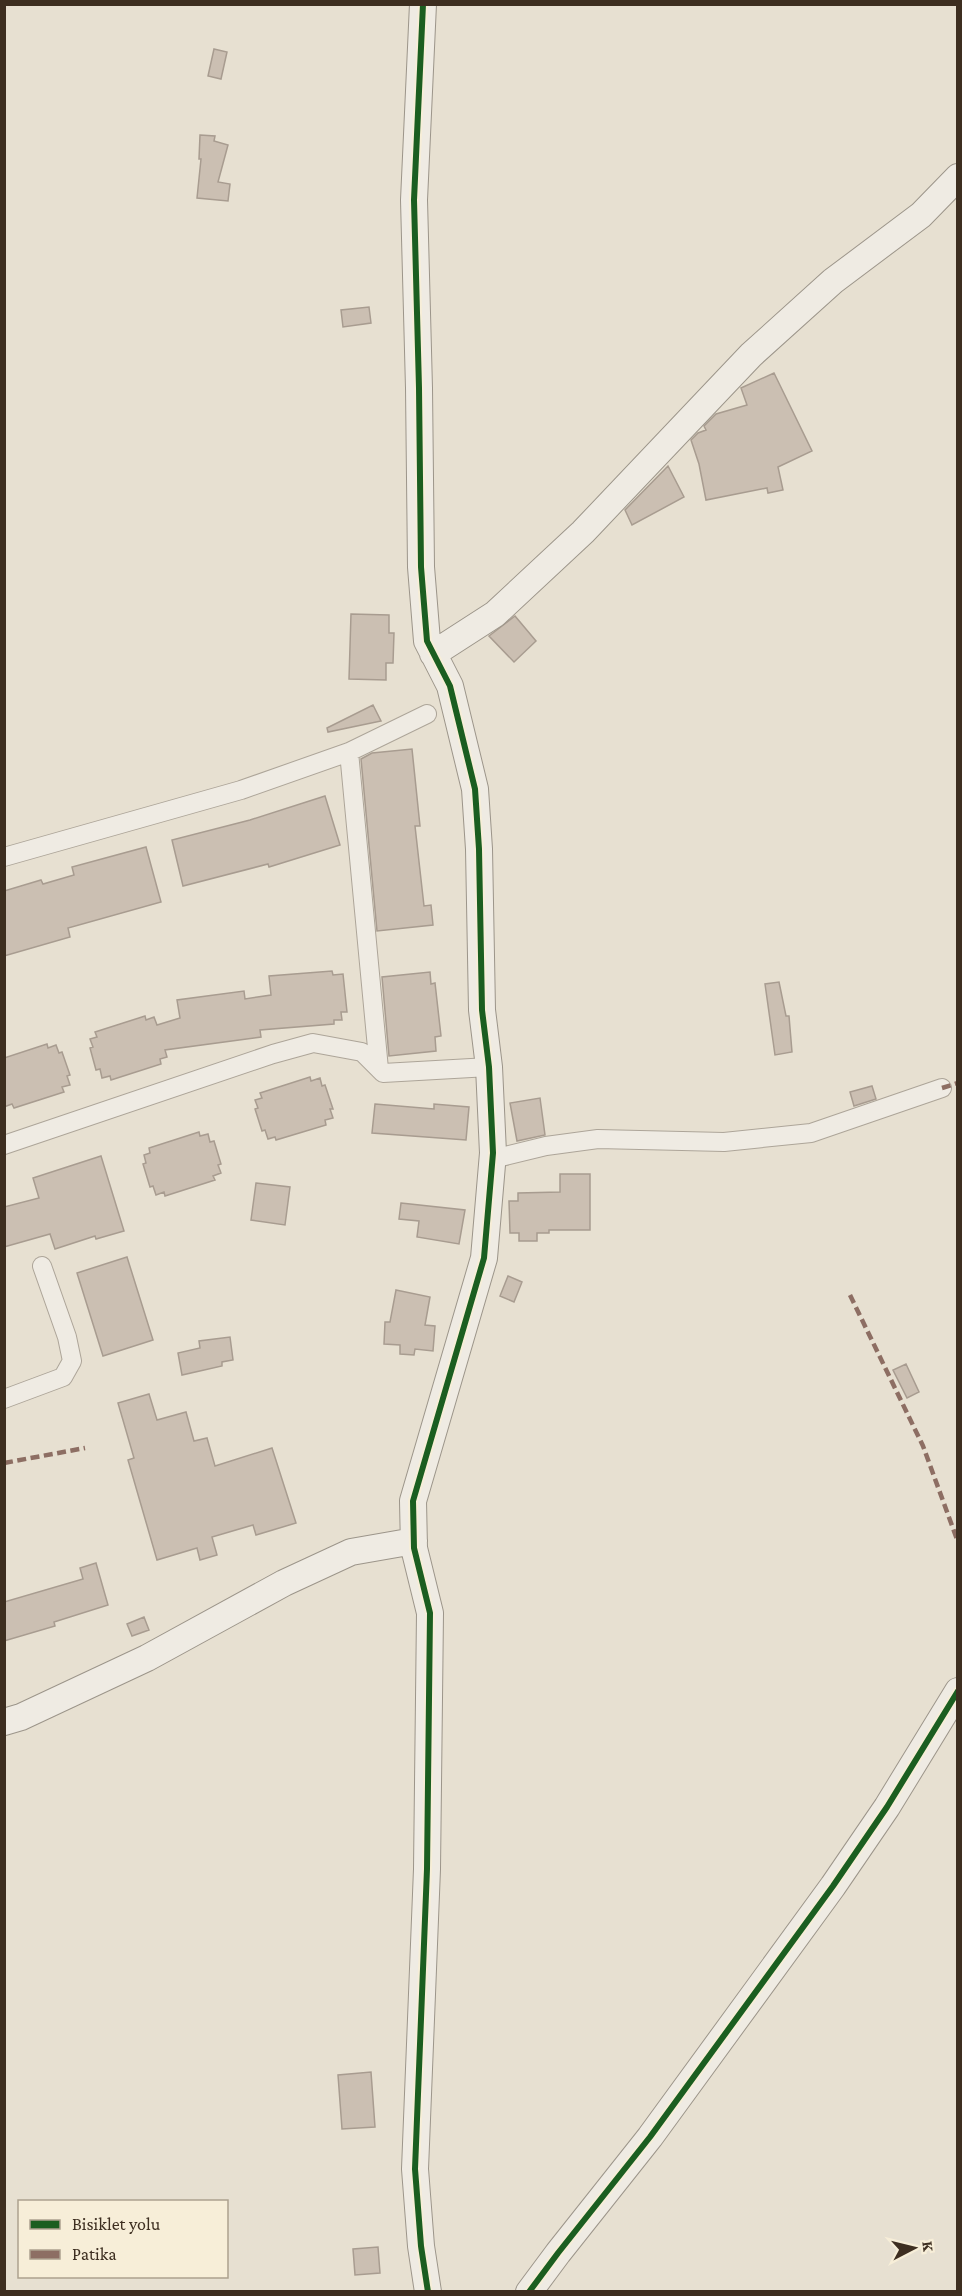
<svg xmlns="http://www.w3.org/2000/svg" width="962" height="2296" font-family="'Crimson Pro',serif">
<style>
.building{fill:#cbbfb2;stroke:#a89c90;stroke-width:1.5}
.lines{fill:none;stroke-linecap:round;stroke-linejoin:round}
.street-casing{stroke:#ada599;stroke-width:20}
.secondary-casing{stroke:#9c958a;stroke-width:28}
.street{stroke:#efebe3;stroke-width:18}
.secondary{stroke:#efebe3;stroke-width:26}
.quiet{stroke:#8d6e63;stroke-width:4.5;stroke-dasharray:9 4.5;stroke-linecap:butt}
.cycleway-casing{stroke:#f7eed8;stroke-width:10}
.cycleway{stroke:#1b5e20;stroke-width:6}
</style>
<rect width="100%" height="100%" fill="#e7e0d1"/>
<path class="building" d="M 214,49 L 227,52 L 221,79 L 208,76 Z
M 200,135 L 215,136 L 214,141 L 228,145 L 218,182 L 230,184 L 228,201 L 197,198 L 201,159 L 199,159 Z
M 369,307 L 371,323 L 343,327 L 341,310 Z
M 774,373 L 812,451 L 778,467 L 783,490 L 768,493 L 767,488 L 706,500 L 699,464 L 691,440 L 698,433 L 706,430 L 704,426 L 716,414 L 747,405 L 741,388 Z
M 668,466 L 684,497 L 632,525 L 625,510 Z
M 351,614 L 389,615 L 389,633 L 394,633 L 393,663 L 386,663 L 386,680 L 349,679 Z
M 515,616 L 536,641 L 514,662 L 489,636 Z
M 373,705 L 381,721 L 328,732 L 327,728 Z
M 412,749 L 420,826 L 415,826 L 424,906 L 431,905 L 433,925 L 377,931 L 361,759 L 372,753 Z
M 325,796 L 340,845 L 269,867 L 268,864 L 183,886 L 172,840 L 250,820 Z
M 146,847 L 161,902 L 68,928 L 70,937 L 4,956 L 4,891 L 41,880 L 43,884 L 74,875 L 72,867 Z
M 332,971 L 333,975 L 343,974 L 347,1012 L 341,1012 L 342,1020 L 334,1020 L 334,1024 L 260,1030 L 261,1037 L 165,1050 L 167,1057 L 160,1059 L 161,1064 L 111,1080 L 110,1076 L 102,1078 L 100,1069 L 96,1070 L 90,1048 L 93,1047 L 90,1039 L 97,1037 L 95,1032 L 145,1016 L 146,1020 L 154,1017 L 157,1025 L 180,1018 L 177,1000 L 244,991 L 245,999 L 271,995 L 269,976 Z
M 430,972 L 431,984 L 435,983 L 441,1036 L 435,1037 L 436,1051 L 389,1056 L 382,977 Z
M 779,982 L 786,1016 L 789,1016 L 792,1052 L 775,1055 L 765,984 Z
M 47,1044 L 48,1048 L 56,1045 L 59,1053 L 62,1052 L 70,1075 L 67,1076 L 70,1085 L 62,1087 L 64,1092 L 14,1108 L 12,1104 L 4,1107 L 4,1058 Z
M 310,1077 L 311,1081 L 320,1078 L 322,1086 L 325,1085 L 333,1109 L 330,1109 L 333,1118 L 325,1120 L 326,1125 L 276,1140 L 275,1137 L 268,1139 L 265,1130 L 262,1131 L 255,1109 L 258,1108 L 255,1100 L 262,1098 L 260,1093 Z
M 872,1086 L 876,1099 L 854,1106 L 850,1092 Z
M 540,1098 L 545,1135 L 517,1141 L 510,1103 Z
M 375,1104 L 434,1109 L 434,1104 L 469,1107 L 466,1140 L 372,1133 Z
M 199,1132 L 200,1136 L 208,1134 L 210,1142 L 214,1141 L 221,1164 L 218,1165 L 221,1173 L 213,1176 L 215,1180 L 165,1196 L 164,1192 L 156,1195 L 153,1186 L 150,1187 L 143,1164 L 146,1163 L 144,1155 L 150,1153 L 149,1148 Z
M 101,1156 L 124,1231 L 96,1239 L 95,1236 L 55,1249 L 50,1234 L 4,1247 L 4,1207 L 39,1198 L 33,1178 Z
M 560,1174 L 590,1174 L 590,1230 L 549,1230 L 549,1233 L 537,1233 L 537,1241 L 519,1241 L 519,1233 L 510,1233 L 509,1201 L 518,1201 L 518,1193 L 560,1192 Z
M 256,1183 L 290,1187 L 285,1225 L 251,1220 Z
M 401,1203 L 465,1210 L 459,1244 L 417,1237 L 419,1221 L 399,1219 Z
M 127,1257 L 153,1340 L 103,1356 L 77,1273 Z
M 508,1276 L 522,1282 L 514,1302 L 500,1296 Z
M 396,1290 L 430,1297 L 425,1325 L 435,1326 L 433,1351 L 415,1349 L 414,1355 L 400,1354 L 400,1345 L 384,1344 L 385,1322 L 390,1322 Z
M 230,1337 L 233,1360 L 222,1362 L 222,1366 L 182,1375 L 178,1353 L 200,1348 L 199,1341 Z
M 906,1364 L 919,1392 L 907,1398 L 893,1370 Z
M 149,1394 L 157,1420 L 186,1412 L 194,1441 L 207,1438 L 215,1466 L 272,1448 L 296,1523 L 256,1535 L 253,1525 L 212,1537 L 217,1555 L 200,1560 L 197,1548 L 157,1560 L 128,1460 L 134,1458 L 118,1403 Z
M 96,1563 L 108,1605 L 54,1622 L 55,1626 L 4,1641 L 4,1602 L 83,1579 L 80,1568 Z
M 144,1617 L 149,1630 L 132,1636 L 127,1624 Z
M 371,2072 L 375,2127 L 342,2129 L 338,2075 Z
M 378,2247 L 380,2273 L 355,2275 L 353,2249 Z"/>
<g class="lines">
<g class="street-casing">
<path id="street" d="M 349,752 L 379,1069
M 4,857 L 241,790 L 349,752 L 427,714
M 4,1145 L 273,1054 L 313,1043 L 362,1052 L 383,1073 L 489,1067
M 493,1159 L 546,1146 L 598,1139 L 724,1142 L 811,1133 L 942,1088
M 4,1399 L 63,1377 L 72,1361 L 67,1337 L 42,1266"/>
</g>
<g class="secondary-casing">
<path id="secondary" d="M 423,4 L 414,200 L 419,388 L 421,567 L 427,641 L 450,686 L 475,789 L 479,849 L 482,1010 L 489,1067 L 493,1153 L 484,1258 L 413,1501 L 414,1548 L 430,1613 L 427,1869 L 415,2169 L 421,2246 L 428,2292
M 433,654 L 495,614 L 583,532 L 751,355 L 833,281 L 921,215 L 958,177
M 4,1722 L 21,1717 L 147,1658 L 284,1583 L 351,1552 L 414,1541
M 529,2292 L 558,2253 L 650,2137 L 833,1886 L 887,1807 L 958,1691"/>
</g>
<use href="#street" class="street"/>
<use href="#secondary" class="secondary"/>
<path class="quiet" d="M 942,1088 L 958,1083
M 850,1295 L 923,1446 L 958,1542
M 4,1463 L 85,1448"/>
<g class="cycleway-casing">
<path id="cycleway" d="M 423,4 L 414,200 L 419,388 L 421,567 L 427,641 L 450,686 L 475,789 L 479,849 L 482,1010 L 489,1067 L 493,1153 L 484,1258 L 413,1501 L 414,1548 L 430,1613 L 427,1869 L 415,2169 L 421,2246 L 428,2292
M 529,2292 L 558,2253 L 650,2137 L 833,1886 L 887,1807 L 958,1691"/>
</g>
<use href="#cycleway" class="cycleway"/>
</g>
<rect width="962" height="2296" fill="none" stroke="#3d2e20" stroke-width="12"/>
<rect x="18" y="2200" width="210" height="78" fill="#f7eed8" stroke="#ada18e" stroke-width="1.5"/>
<rect x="30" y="2220" width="30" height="9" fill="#1b5e20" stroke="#ada18e" stroke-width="1.5"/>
<text x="72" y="2230" font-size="18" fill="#3d2e20">Bisiklet yolu</text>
<rect x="30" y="2250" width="30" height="9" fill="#8d6e63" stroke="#ada18e" stroke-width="1.5"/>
<text x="72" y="2260" font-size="18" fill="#3d2e20">Patika</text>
<g transform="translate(914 2248) rotate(83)" stroke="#f7eed8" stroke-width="4.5" paint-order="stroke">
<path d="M0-4.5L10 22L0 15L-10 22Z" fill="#3d2e20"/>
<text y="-9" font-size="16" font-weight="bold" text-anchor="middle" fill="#3d2e20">K</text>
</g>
</svg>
